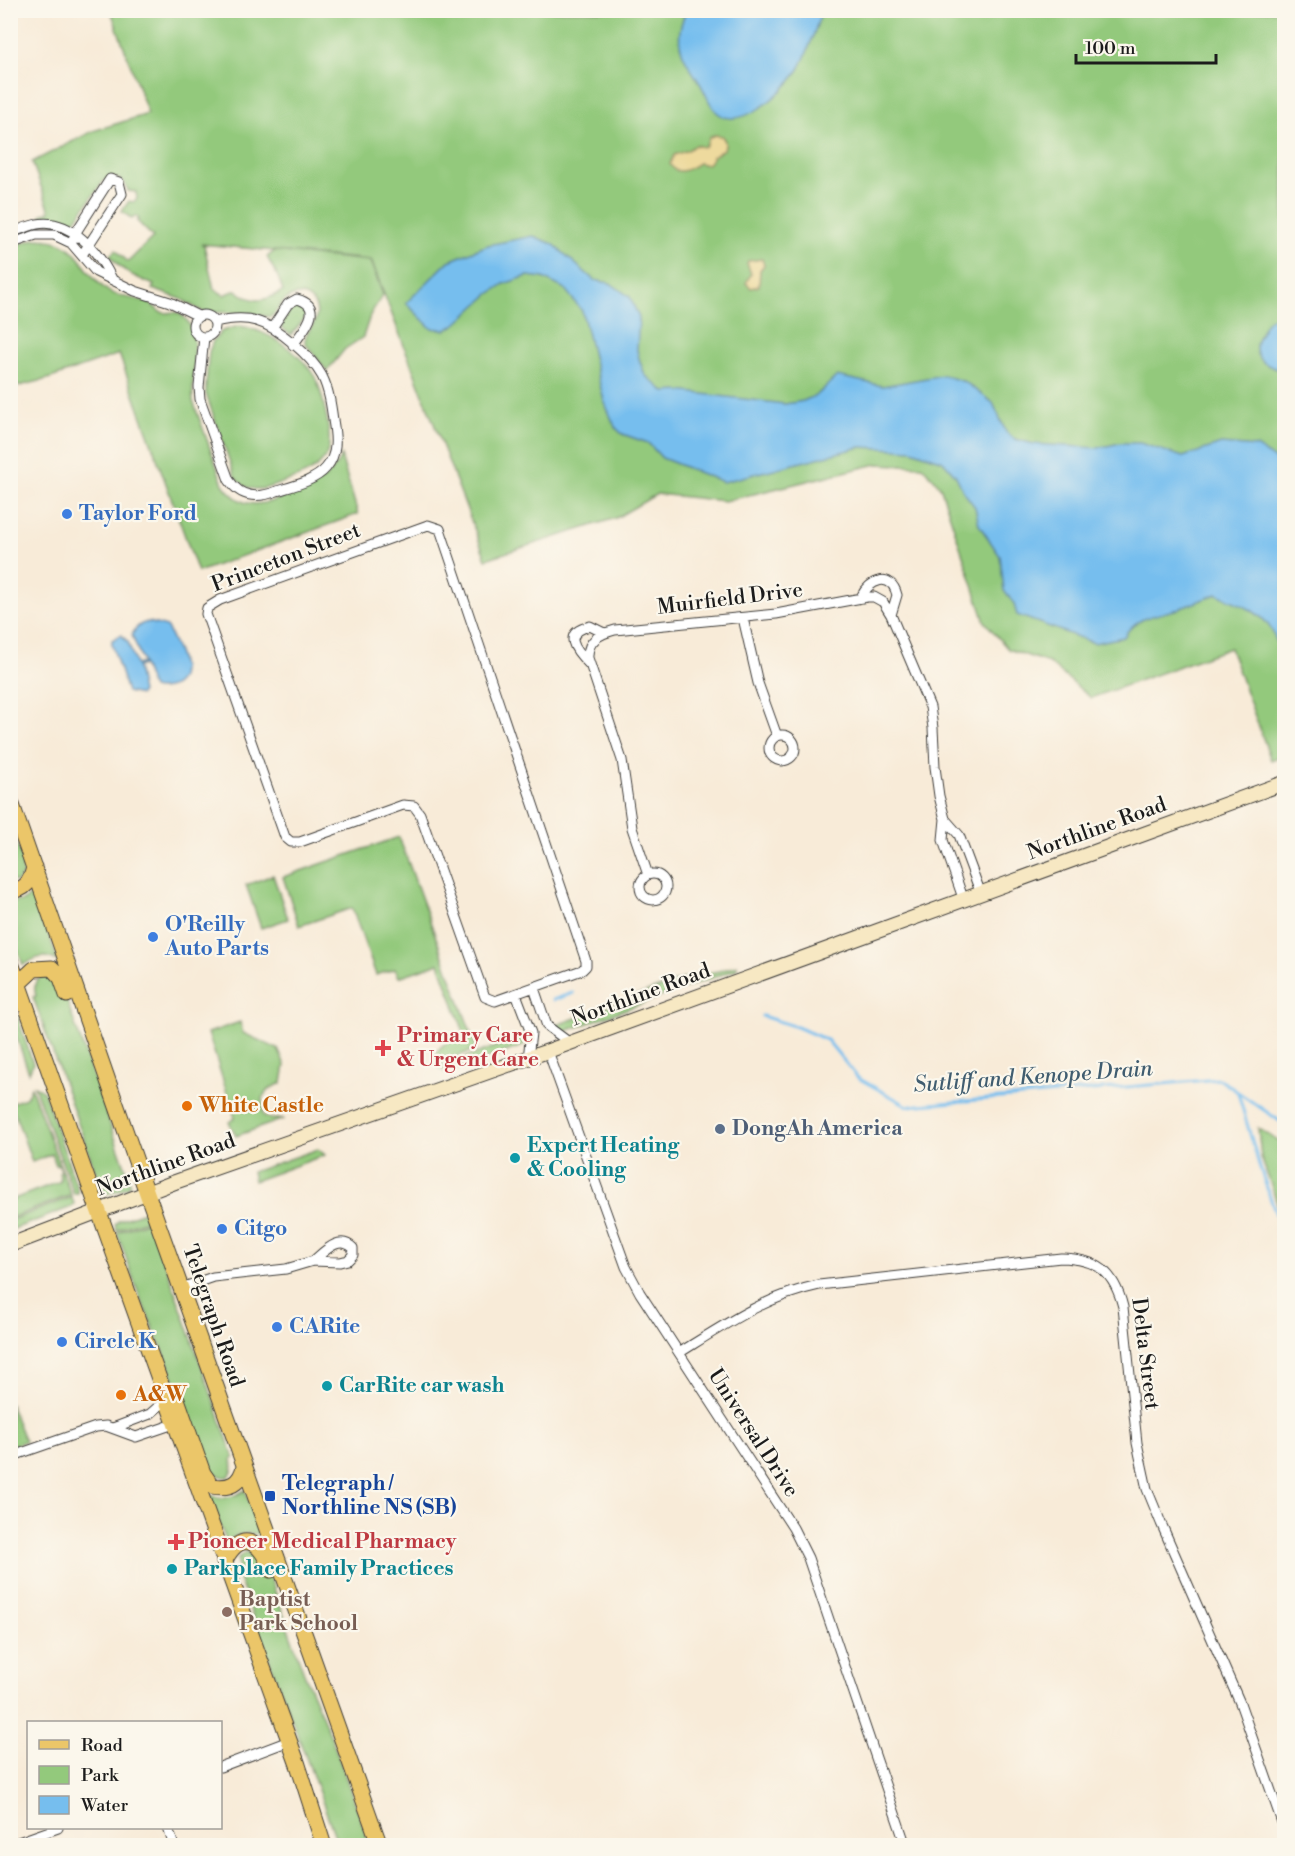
<svg xmlns="http://www.w3.org/2000/svg" width="1295" height="1856" font-family="'Libre Bodoni',serif">
<style>
.green{fill:#93c97c;stroke:#58724c;stroke-width:1.5}
.sand{fill:#eeda9e;stroke:#857b5d;stroke-width:1.5}
.water{fill:#76beee;stroke:#496d85;stroke-width:1.5}
.lines{fill:none;stroke-linecap:round;stroke-linejoin:round}
.stream{stroke:#76beee;stroke-width:3}
.minor-casing{stroke:#3d3b38;stroke-width:11}
.secondary-casing{stroke:#3d3b38;stroke-width:16}
.primary-casing{stroke:#3d3b38;stroke-width:17}
.minor{stroke:#fff;stroke-width:9}
.secondary{stroke:#f7e8c3;stroke-width:14}
.primary{stroke:#ebc669;stroke-width:15}
.shop-dot{fill:#3f7fe0;stroke:#fbf7ec;stroke-width:2}
.health-dot{fill:#e0444e;stroke:#fbf7ec;stroke-width:2}
.food-dot{fill:#e8710a;stroke:#fbf7ec;stroke-width:2}
.service-dot{fill:#5c6f8a;stroke:#fbf7ec;stroke-width:2}
.culture-dot{fill:#0f9aa8;stroke:#fbf7ec;stroke-width:2}
.transit-dot{fill:#1a4fb4;stroke:#fbf7ec;stroke-width:2}
.education-dot{fill:#8d6e63;stroke:#fbf7ec;stroke-width:2}
.labels{text-anchor:middle;dominant-baseline:central;stroke-width:4.5;stroke-linejoin:round;paint-order:stroke}
.shop-label{font-size:21px;font-weight:bold;fill:#366cbe;stroke:#fbf7ec;text-anchor:start}
.street-label{font-size:21px;fill:#1c1c1c;stroke:#fbf7ec}
.health-label{font-size:21px;font-weight:bold;fill:#be3a42;stroke:#fbf7ec;text-anchor:start}
.food-label{font-size:21px;font-weight:bold;fill:#c56008;stroke:#fbf7ec;text-anchor:start}
.service-label{font-size:21px;font-weight:bold;fill:#4e5e75;stroke:#fbf7ec;text-anchor:start}
.culture-label{font-size:21px;font-weight:bold;fill:#0d838f;stroke:#fbf7ec;text-anchor:start}
.transit-label{font-size:21px;font-weight:bold;fill:#164399;stroke:#fbf7ec;text-anchor:start}
.education-label{font-size:21px;font-weight:bold;fill:#785e54;stroke:#fbf7ec;text-anchor:start}
.water-label{font-size:22px;font-style:italic;fill:#405d70;stroke:#fbf7ec}
</style>
<rect width="100%" height="100%" fill="#fbf7ec"/>
<filter id="ink" filterUnits="userSpaceOnUse"><feTurbulence type="fractalNoise" baseFrequency=".0167" numOctaves="2"/><feDisplacementMap in="SourceGraphic" scale="12" xChannelSelector="R" yChannelSelector="G"/><feConvolveMatrix kernelMatrix="1 2 1 2 8 2 1 2 1" color-interpolation-filters="sRGB"/></filter>
<filter id="wash" filterUnits="userSpaceOnUse"><feTurbulence type="fractalNoise" baseFrequency=".008" numOctaves="4" result="noise"/><feDisplacementMap in="SourceGraphic" scale="24" xChannelSelector="R" yChannelSelector="G"/><feGaussianBlur stdDeviation="1.35" result="paint"/><feColorMatrix in="noise" values="0 0 0 0 0 0 0 0 0 0 0 0 0 0 0 0 0 1.4 0 .05"/><feComposite in="paint" operator="in"/></filter>
<g filter="url(#wash)">
<rect width="100%" height="100%" fill="#f8ebd8"/>
<path class="green" d="M 111,11 L 1284,11 L 1284,755 L 1271,760 L 1230,648 L 1091,698 L 1049,663 L 1008,649 L 985,622 L 940,486 L 922,466 L 877,464 L 725,501 L 657,494 L 616,518 L 486,559 L 371,260 L 201,244 L 204,245 L 214,289 L 224,295 L 236,290 C 253,304 264,302 283,291 L 278,277 L 267,257 L 275,251 L 370,261 L 383,295 L 371,313 L 363,337 L 345,349 L 327,371 L 305,343 C 304,332 314,328 316,318 C 320,302 304,290 290,297 C 280,301 279,312 270,317 L 251,313 L 203,312 L 181,299 L 152,289 L 154,285 C 137,278 120,271 110,255 L 116,250 L 128,262 L 153,237 L 137,221 L 139,219 L 136,216 L 132,219 L 122,211 L 129,201 L 133,202 L 137,199 L 136,192 L 128,191 C 125,179 116,175 104,180 L 75,221 L 71,224 L 43,221 L 41,215 L 50,211 L 32,162 L 93,131 L 148,114 Z
M 34,239 C 83,238 77,269 108,291 C 120,299 137,297 149,303 C 154,305 156,309 160,312 C 167,314 173,311 178,313 C 205,326 190,378 193,401 L 223,484 C 242,512 262,505 290,495 C 313,487 331,479 341,456 L 358,514 L 198,572 L 119,354 L 48,379 L 11,388 L 11,247 Z
M 299,305 L 306,310 L 306,317 L 291,335 L 282,328 L 281,325 L 292,308 Z
M 239,326 C 268,330 302,353 316,379 C 322,392 324,406 327,419 C 329,433 332,447 324,459 C 313,475 292,479 276,485 C 260,491 246,492 235,477 L 206,394 L 206,384 L 209,352 L 213,341 L 222,331 Z
M 10,826 L 25,866 L 22,867 L 23,873 L 18,882 L 11,881 Z
M 399,837 L 477,1049 L 436,1064 C 433,1045 450,1041 465,1035 L 439,963 L 399,977 L 395,969 L 376,975 L 352,908 L 299,926 L 283,877 Z
M 273,875 L 288,919 L 261,928 L 246,885 Z
M 35,894 L 58,961 C 43,954 37,957 23,965 L 11,931 L 11,902 L 22,901 Z
M 737,965 L 737,969 L 566,1031 L 556,1029 L 554,1026 L 694,975 L 719,971 Z
M 42,976 L 50,979 L 65,996 L 128,1175 L 100,1184 L 33,997 L 36,996 C 33,986 35,983 42,976 Z
M 11,998 L 33,1063 L 29,1073 L 11,1021 Z
M 240,1022 L 243,1033 L 278,1049 L 285,1065 L 282,1083 C 262,1091 262,1094 263,1115 L 270,1119 L 284,1119 L 236,1136 L 229,1122 L 235,1118 L 208,1033 Z
M 526,1036 L 528,1036 L 523,1046 L 452,1071 L 445,1072 L 438,1067 Z
M 34,1086 L 41,1089 L 44,1093 L 77,1187 L 78,1193 L 74,1194 Z
M 31,1087 L 71,1195 L 11,1218 L 11,1200 L 61,1181 L 59,1173 L 61,1171 L 59,1164 L 56,1165 L 52,1154 L 32,1162 L 11,1103 L 26,1098 Z
M 1258,1128 L 1284,1145 L 1284,1222 L 1261,1157 Z
M 318,1149 L 325,1155 L 254,1181 L 252,1172 Z
M 129,1177 L 130,1184 L 128,1187 L 107,1194 L 103,1191 L 101,1187 Z
M 72,1197 L 74,1204 L 69,1208 L 11,1230 L 11,1220 Z
M 144,1212 L 150,1219 L 116,1230 L 115,1225 L 118,1221 Z
M 150,1221 L 234,1458 L 232,1459 C 233,1467 234,1472 228,1477 C 217,1478 211,1469 205,1460 L 203,1461 L 166,1357 L 139,1295 L 117,1232 Z
M 10,1404 L 25,1441 L 11,1446 L 10,1446 Z
M 245,1490 L 261,1535 C 246,1531 239,1534 226,1541 L 209,1495 C 224,1500 232,1498 245,1490 Z
M 245,1552 L 256,1556 L 267,1569 L 304,1673 L 332,1739 L 370,1845 L 338,1845 C 306,1754 270,1664 237,1573 L 239,1572 L 238,1558 Z"/>
<path class="sand" d="M 714,135 L 722,136 C 730,147 722,151 713,156 C 710,163 708,166 699,163 C 689,169 677,177 670,164 L 674,155 L 688,150 L 695,145 L 703,147 L 706,146 L 709,138 Z
M 762,259 L 764,265 L 760,270 L 759,286 L 751,288 L 746,283 L 751,274 L 747,263 L 748,261 Z"/>
<path class="water" d="M 686,11 L 686,10 L 822,11 C 815,29 808,55 798,71 C 786,90 743,131 719,114 C 709,107 706,92 699,82 C 682,55 672,43 686,11 Z
M 533,236 L 553,244 L 594,280 L 610,283 L 630,297 L 639,318 L 637,350 L 640,362 L 645,375 L 665,392 L 678,391 L 785,404 L 803,401 L 817,395 L 837,376 L 883,386 L 943,375 L 965,382 L 993,403 L 1006,432 L 1015,439 L 1034,444 L 1098,448 L 1120,443 L 1140,443 L 1183,457 L 1221,444 L 1257,447 L 1281,464 L 1284,504 L 1281,531 L 1284,541 L 1284,664 C 1280,653 1277,640 1271,629 C 1261,611 1235,602 1217,594 C 1205,598 1193,604 1181,608 C 1161,615 1135,615 1124,637 L 1094,643 L 1017,615 L 1013,601 L 1004,591 L 1000,556 L 979,525 L 975,507 L 963,491 L 956,476 L 943,461 L 912,450 L 861,447 L 723,482 L 662,458 L 648,443 L 622,434 L 615,427 L 604,401 L 582,311 L 565,289 L 543,278 L 528,276 L 504,284 L 488,295 L 455,325 L 446,330 L 431,328 L 406,303 L 449,261 L 488,245 Z
M 1284,314 L 1284,371 C 1262,366 1247,354 1262,331 C 1264,327 1266,322 1270,319 C 1274,317 1280,316 1284,314 Z
M 149,622 L 167,627 C 173,643 195,677 171,687 C 164,689 159,690 152,688 L 143,665 L 137,667 L 142,692 L 140,695 L 127,692 L 112,645 L 112,640 L 121,635 L 128,642 L 136,665 L 143,663 L 132,635 C 136,627 140,623 149,622 Z"/>
<g class="lines">
<path class="stream" d="M 553,1000 L 573,993
M 762,1016 L 797,1027 L 827,1040 L 858,1078 L 908,1106 L 1219,1079 L 1284,1124
M 1238,1093 L 1260,1168 L 1284,1237"/>
</g>
</g>
<g filter="url(#ink)">
<g class="lines">
<g class="minor-casing">
<path id="minor" d="M 10,233 C 19,230 28,226 37,224 C 71,218 99,252 112,279
M 71,243 L 78,229 L 110,179 L 119,182 L 122,194 L 82,255
M 10,244 L 36,235 L 54,235 L 71,243 L 96,272 L 135,291 L 170,302 L 198,316
M193 326a11 11 0 1 1 22 0a11 11 0 1 1-22 0Z
M 272,328 L 288,304 L 297,299 C 326,307 303,330 293,345
M 204,337 L 199,387 L 200,399 L 229,480 C 241,498 257,499 277,491 C 293,486 315,481 326,468 C 338,454 336,437 333,420 C 331,405 329,390 322,376 C 311,356 278,327 256,321 C 243,317 228,319 215,322
M 428,525 L 440,529 L 586,961 L 586,966 L 582,970 L 495,1001 L 485,997 L 420,814 L 414,806 L 403,805 L 300,842 L 291,842 L 285,837 L 206,614 L 207,608 L 220,600 Z
M 861,597 C 869,580 891,571 897,595 L 891,615
M 743,618 L 758,683 L 777,736
M 589,664 C 575,650 561,633 590,626 L 604,633
M769 748a13 13 0 1 1 26 0a13 13 0 1 1-26 0Z
M640 887a13 13 0 1 1 26 0a13 13 0 1 1-26 0Z
M 648,875 L 632,828 L 622,760 L 588,658 C 587,640 600,634 615,630 L 776,614 L 867,597 L 874,597 L 883,602 L 891,615 L 930,707 L 933,728 L 935,767 L 939,796 L 945,819
M 964,901 L 943,840 L 945,819 L 959,835 L 981,894
M 534,988 L 547,1026 L 570,1043
M 516,994 L 531,1033 L 528,1058
M 548,1051 L 626,1267 L 640,1293 L 793,1528 L 808,1558 L 906,1846
M 181,1288 L 213,1277 L 286,1269 L 313,1261 L 340,1262 L 348,1260 L 353,1255 L 353,1248 C 339,1234 324,1252 313,1261
M 679,1353 C 724,1325 766,1296 819,1285 L 1061,1258 C 1097,1259 1114,1271 1123,1307 L 1137,1443 L 1147,1489 L 1161,1523 L 1240,1703 L 1284,1828
M 113,1428 L 150,1414 L 166,1400
M 10,1457 L 96,1427 L 106,1426 L 136,1437 L 174,1424
M 220,1767 L 289,1741
M 168,1828 L 174,1846
M 10,1845 L 58,1828"/>
</g>
<g class="secondary-casing">
<path id="secondary" d="M 10,1245 L 175,1182 L 548,1051 L 1284,783"/>
</g>
<g class="primary-casing">
<path id="primary" d="M 10,799 L 147,1193 L 380,1846
M 10,891 C 26,890 31,881 34,867
M 10,960 L 89,1184 L 298,1765 L 324,1846
M 19,983 L 34,969 L 52,968 L 61,978 L 67,995
M 177,1399 L 203,1473 L 212,1486 C 229,1489 240,1484 244,1467
M 224,1562 C 241,1528 261,1541 271,1570"/>
</g>
<use href="#minor" class="minor"/>
<use href="#secondary" class="secondary"/>
<use href="#primary" class="primary"/>
</g>
</g>
<g class="shop-dot">
<circle cx="67" cy="514" r="6"/>
<circle cx="153" cy="937" r="6"/>
<circle cx="222" cy="1229" r="6"/>
<circle cx="277" cy="1327" r="6"/>
<circle cx="62" cy="1342" r="6"/>
</g>
<g class="health-dot">
<path d="M380 1039h6v6h6v6h-6v6h-6v-6h-6v-6h6z"/>
<path d="M173 1533h6v6h6v6h-6v6h-6v-6h-6v-6h6z"/>
</g>
<g class="food-dot">
<circle cx="187" cy="1106" r="6"/>
<circle cx="121" cy="1395" r="6"/>
</g>
<circle class="service-dot" cx="720" cy="1129" r="6"/>
<g class="culture-dot">
<circle cx="515" cy="1158" r="6"/>
<circle cx="327" cy="1386" r="6"/>
<circle cx="172" cy="1569" r="6"/>
</g>
<rect class="transit-dot" x="264" y="1490" width="12" height="12" rx="3"/>
<circle class="education-dot" cx="227" cy="1612" r="6"/>
<g class="labels">
<g class="shop-label">
<text x="79" y="514">Taylor Ford</text>
<text x="165" y="925">O'Reilly<tspan x="165" dy="24">Auto Parts</tspan></text>
<text x="234" y="1229">Citgo</text>
<text x="289" y="1327">CARite</text>
<text x="74" y="1342">Circle K</text>
</g>
<g class="street-label">
<text transform="translate(286 558) rotate(-21)">Princeton Street</text>
<text transform="translate(730 599) rotate(-7)">Muirfield Drive</text>
<text transform="translate(1097 829) rotate(-20)">Northline Road</text>
<text transform="translate(641 995) rotate(-20)">Northline Road</text>
<text transform="translate(166 1165) rotate(-20)">Northline Road</text>
<text transform="translate(213 1316) rotate(71)">Telegraph Road</text>
<text transform="translate(1145 1354) rotate(83)">Delta Street</text>
<text transform="translate(753 1433) rotate(57)">Universal Drive</text>
</g>
<g class="health-label">
<text x="397" y="1036">Primary Care<tspan x="397" dy="24">&amp; Urgent Care</tspan></text>
<text x="188" y="1542">Pioneer Medical Pharmacy</text>
</g>
<g class="food-label">
<text x="199" y="1106">White Castle</text>
<text x="133" y="1395">A&amp;W</text>
</g>
<g class="service-label">
<text x="732" y="1129">DongAh America</text>
</g>
<g class="culture-label">
<text x="527" y="1146">Expert Heating<tspan x="527" dy="24">&amp; Cooling</tspan></text>
<text x="339" y="1386">CarRite car wash</text>
<text x="184" y="1569">Parkplace Family Practices</text>
</g>
<g class="transit-label">
<text x="282" y="1484">Telegraph /<tspan x="282" dy="24">Northline NS (SB)</tspan></text>
</g>
<g class="education-label">
<text x="239" y="1600">Baptist<tspan x="239" dy="24">Park School</tspan></text>
</g>
<g class="water-label">
<text transform="translate(1033 1077) rotate(-4)">Sutliff and Kenope Drain</text>
</g>
</g>
<rect width="1295" height="1856" fill="none" stroke="#fbf7ec" stroke-width="36"/>
<rect x="27" y="1721" width="195" height="108" fill="#fbf7ec" stroke="#a29f99" stroke-width="1.5"/>
<rect x="39" y="1740" width="30" height="9" fill="#ebc669" stroke="#a29f99" stroke-width="1.5"/>
<text x="81" y="1751" font-size="18" fill="#1c1c1c">Road</text>
<rect x="39" y="1766" width="30" height="18" fill="#93c97c" stroke="#a29f99" stroke-width="1.5"/>
<text x="81" y="1781" font-size="18" fill="#1c1c1c">Park</text>
<rect x="39" y="1796" width="30" height="18" fill="#76beee" stroke="#a29f99" stroke-width="1.5"/>
<text x="81" y="1811" font-size="18" fill="#1c1c1c">Water</text>
<path d="M1076 54v9h140v-9" fill="none" stroke="#1c1c1c" stroke-width="3"/>
<text x="1085" y="54" font-size="18" fill="#1c1c1c" stroke="#fbf7ec" stroke-width="4.5" paint-order="stroke">100 m</text>
</svg>
